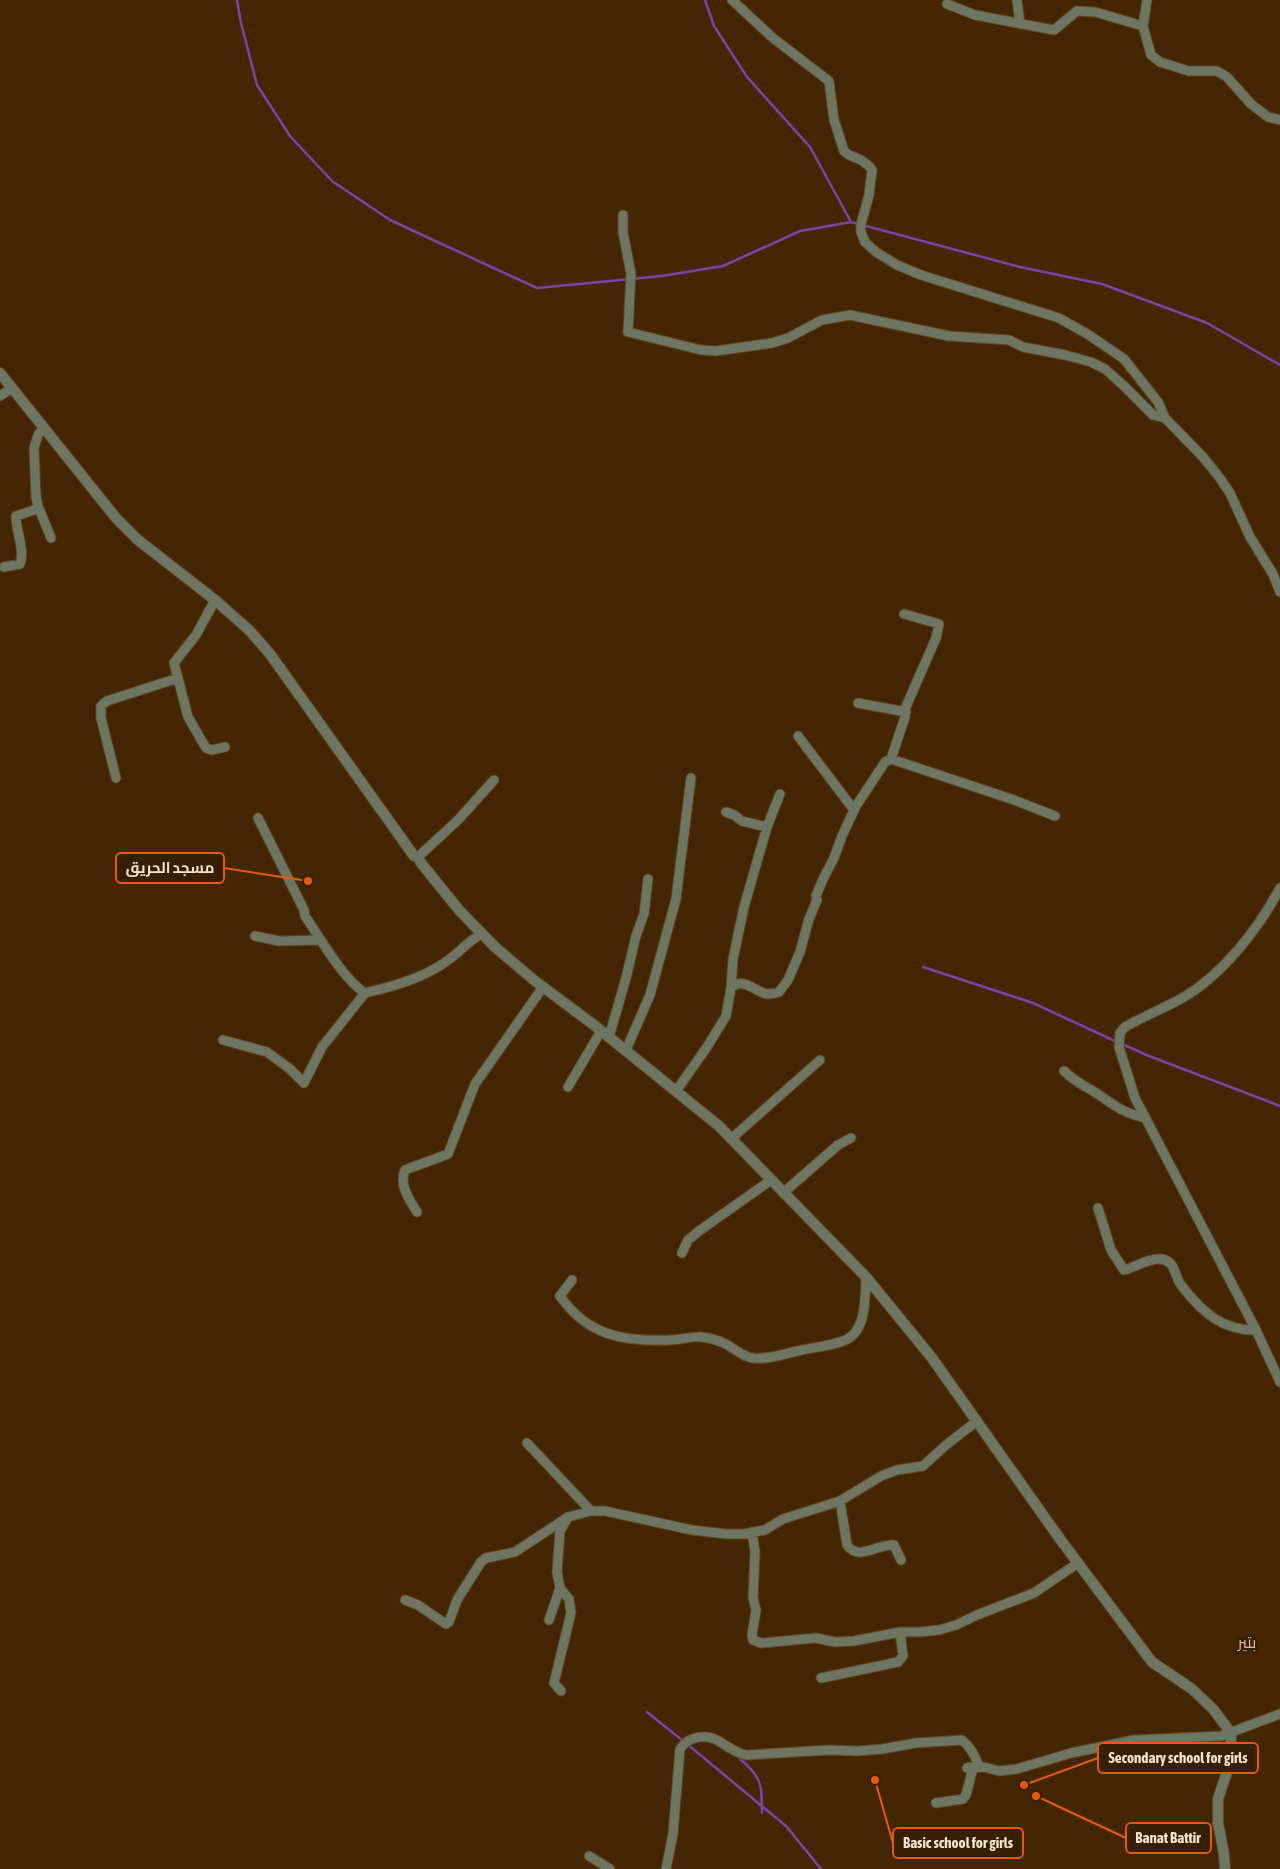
<svg xmlns="http://www.w3.org/2000/svg" width="1280" height="1869" font-family="'Asap Condensed',Cairo,sans-serif">
<style>
.lines{fill:none;stroke-linecap:round;stroke-linejoin:round}
.stream{stroke:#7a43aa;stroke-width:2.5}
.minor-casing{stroke:#604523;stroke-width:11}
.tertiary-casing{stroke:#604523;stroke-width:12}
.minor{stroke:#6e7663;stroke-width:9}
.tertiary{stroke:#6e7663;stroke-width:10}
.labels{text-anchor:middle;dominant-baseline:central;stroke-width:5;stroke-linejoin:round;paint-order:stroke}
.quarter-label{font-size:16px;fill:#dcb893;stroke:#351f05}
.leader{fill:none;stroke:#e8590c;stroke-width:2}
.callout-dot{fill:#e8590c;stroke:#351f05;stroke-width:2}
.callout{fill:#351f05;stroke:#e8590c;stroke-width:2}
.callout-label{font-size:15px;text-anchor:middle;font-weight:bold;fill:#f6e3d0}
</style>
<rect width="100%" height="100%" fill="#442702"/>
<g class="lines">
<path class="stream" d="M 237,0 L 241,23 L 257,85 L 290,136 L 332,181 L 390,220 L 537,288 L 662,276 L 723,266 L 800,231 L 851,222 L 1020,267 L 1102,284 L 1207,323 L 1280,365
M 705,0 L 714,26 L 747,77 L 810,147 L 851,222
M 923,967 L 1033,1003 L 1117,1042
M 1122,1044 L 1149,1056 L 1280,1106
M 647,1712 L 683,1741
M 687,1744 L 786,1826 L 821,1869
M 739,1758 C 762,1777 762,1785 762,1813"/>
<g class="minor-casing">
<path id="minor" d="M 732,0 L 773,38 L 829,81 L 834,120 L 844,151 L 849,155 L 861,160 L 869,166 L 872,170 L 869,195 L 861,224 L 861,232 L 865,242 L 876,252 L 897,265 L 921,275 L 1059,318 L 1089,335 L 1124,359 L 1158,402 L 1165,418 L 1203,457 L 1219,477 L 1230,493 L 1250,537 L 1273,574 L 1280,592
M 1017,0 L 1020,24
M 1147,0 L 1143,26 L 1151,55 L 1160,62 L 1189,71 L 1217,71 L 1227,77 L 1251,104 L 1268,117 L 1280,120
M 947,4 L 975,15 L 1054,30 L 1077,11 L 1095,12 L 1143,26
M 623,215 L 623,232 L 631,274 L 628,332 L 701,350 L 716,351 L 772,343 L 788,338 L 822,320 L 850,315 L 949,336 L 1009,340 L 1023,347 L 1065,355 L 1091,362 L 1105,369 L 1123,385 L 1153,415 L 1165,418
M 0,396 L 12,388
M 43,428 L 38,435 L 34,448 L 36,497 L 38,506 L 51,538
M 4,567 L 20,564 C 25,549 16,532 16,516 L 34,510 L 38,506
M 215,600 L 196,635 L 174,663 L 188,717 L 206,748 L 212,750 L 225,747
M 858,703 L 906,712
M 798,736 L 854,810
M 891,759 L 905,717 L 905,709 L 936,638 L 939,624 L 904,614
M 116,778 L 101,718 L 101,706 L 107,701 L 178,678
M 726,812 L 734,815 L 742,821 L 767,827
M 258,818 L 304,910 L 305,916 C 320,938 343,979 365,993 C 395,986 427,977 451,958 C 462,950 469,940 482,934
M 418,857 L 459,819 L 494,780
M 1280,888 C 1259,928 1223,974 1184,997 C 1165,1008 1144,1016 1125,1027 L 1120,1033 L 1119,1047 L 1135,1098 L 1256,1330 L 1280,1382
M 255,936 L 279,941 L 320,940
M 731,988 C 743,976 755,992 767,994 C 770,994 776,993 779,992 L 788,980 L 800,952 L 809,919 L 817,900 L 816,896 L 823,879 L 834,858 L 842,836 L 856,806 L 885,762 L 891,759 L 1014,800 L 1055,816
M 609,1037 L 626,978 L 636,936 L 644,914 L 648,879
M 223,1040 L 267,1052 L 290,1069 L 304,1083 L 322,1047 L 365,993
M 626,1050 L 650,995 L 676,899 L 691,778
M 1064,1071 C 1073,1080 1082,1085 1093,1091 C 1115,1105 1118,1111 1145,1118
M 568,1087 L 601,1031
M 676,1091 L 707,1047 L 726,1016 L 731,988 L 733,959 L 744,907 L 767,827 L 780,794
M 731,1139 L 820,1060
M 783,1193 L 838,1145 L 851,1138
M 1098,1208 L 1111,1250 L 1124,1270 C 1136,1267 1148,1258 1161,1259 C 1176,1261 1174,1276 1181,1285 C 1201,1311 1222,1331 1256,1330
M 417,1212 C 409,1199 399,1186 405,1170 L 448,1154 L 475,1084 L 543,987
M 682,1253 L 688,1240 L 699,1231 L 771,1180
M 572,1280 L 560,1296 C 588,1336 624,1342 671,1340 C 681,1340 691,1336 701,1337 C 710,1338 718,1340 726,1344 C 735,1349 743,1357 753,1358 C 769,1360 787,1353 802,1350 C 815,1347 830,1346 843,1341 C 867,1333 865,1298 866,1277
M 527,1443 L 591,1511
M 840,1501 L 847,1545 C 859,1562 878,1543 894,1545 L 901,1560
M 752,1532 L 755,1552 L 753,1598 L 756,1610 L 752,1635 L 753,1640 L 761,1643 L 816,1638 L 835,1642 L 854,1641 L 900,1632 L 920,1632 L 939,1630 L 956,1625 L 977,1615 L 1034,1593 L 1078,1563
M 405,1600 L 418,1605 L 446,1624
M 549,1620 L 560,1588
M 449,1622 L 457,1600 L 481,1562 L 486,1558 L 515,1552 L 568,1517 L 591,1511 L 605,1511 L 692,1530 L 726,1534 L 745,1534 L 765,1530 L 783,1519 L 840,1501 L 881,1476 L 897,1470 L 923,1466 L 946,1445 L 977,1421
M 821,1678 L 898,1662 L 903,1656 L 900,1632
M 561,1691 L 554,1683 L 571,1613 L 569,1599 L 560,1588 L 557,1572 L 560,1531 L 566,1521
M 967,1768 L 970,1767 L 973,1768 L 984,1767 L 999,1771 L 1017,1769 L 1071,1753 L 1134,1740 L 1221,1736 L 1280,1714
M 936,1803 L 963,1799 L 966,1795 L 973,1768
M 589,1856 L 610,1869
M 666,1869 L 673,1834 L 680,1749 C 684,1743 688,1740 695,1738 C 717,1731 728,1753 747,1755 L 829,1750 L 858,1751 L 882,1749 L 916,1743 L 962,1740 C 971,1747 975,1756 979,1767"/>
</g>
<g class="tertiary-casing">
<path id="tertiary" d="M 0,373 L 116,518 L 138,540 L 215,600 L 249,630 L 270,654 L 414,856 L 418,857 L 421,863 L 459,910 L 495,947 L 535,981 L 594,1025 L 719,1126 L 866,1277 L 932,1358 L 1060,1539 L 1152,1662 L 1192,1689 L 1213,1709 L 1231,1733 L 1230,1763 L 1218,1799 L 1218,1823 L 1224,1854 L 1225,1869"/>
</g>
<use href="#minor" class="minor"/>
<use href="#tertiary" class="tertiary"/>
</g>
<g class="labels">
<g class="quarter-label">
<text x="1247" y="1642">بتير</text>
</g>
</g>
<path class="leader" d="M308 881L224 868M1024 1785L1098 1758M1036 1796L1126 1838M875 1780L893 1843"/>
<g class="callout-dot">
<circle cx="308" cy="881" r="5"/>
<circle cx="1024" cy="1785" r="5"/>
<circle cx="1036" cy="1796" r="5"/>
<circle cx="875" cy="1780" r="5"/>
</g>
<g class="callout">
<rect x="116" y="853" width="108" height="30" rx="5"/>
<rect x="1098" y="1743" width="160" height="30" rx="5"/>
<rect x="1126" y="1823" width="85" height="30" rx="5"/>
<rect x="893" y="1828" width="130" height="30" rx="5"/>
</g>
<g class="callout-label">
<text x="170" y="873">مسجد الحريق</text>
<text x="1178" y="1763">Secondary school for girls</text>
<text x="1168" y="1843">Banat Battir</text>
<text x="958" y="1848">Basic school for girls</text>
</g>
</svg>
